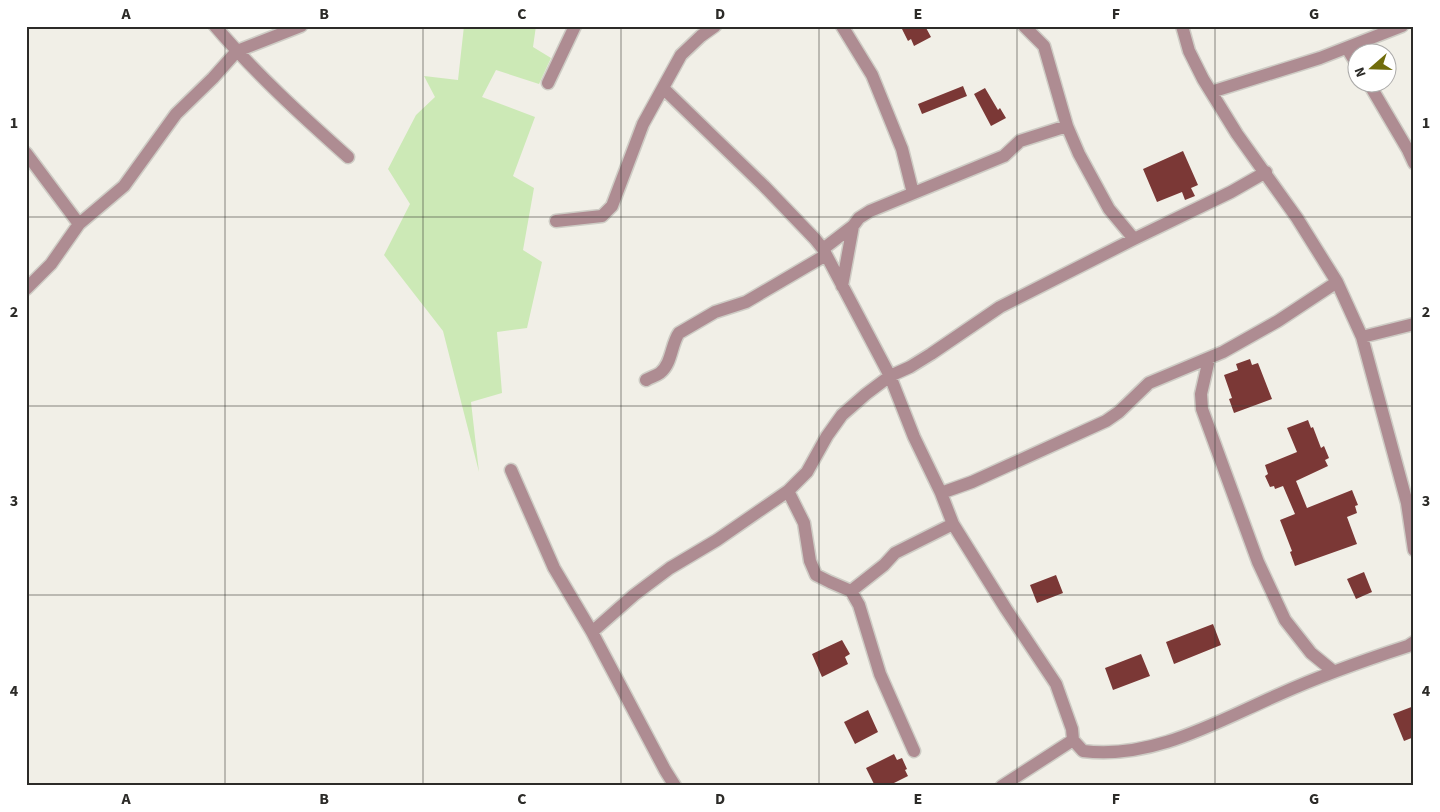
<svg xmlns="http://www.w3.org/2000/svg" width="1440" height="812" font-family="'Source Sans 3',sans-serif">
<style>
.green{fill:#cce9b6}
.building{fill:#7b3836}
.lines{fill:none;stroke-linecap:round;stroke-linejoin:round}
.minor-casing{stroke:#ceccc5;stroke-width:15}
.minor{stroke:#ae8c92;stroke-width:12}
.grid{fill:none;stroke:#2c2b28;stroke-width:1;stroke-opacity:0.55}
.neatline{fill:none;stroke:#2c2b28;stroke-width:2}
.grid-label{font-size:16px;text-anchor:middle;font-weight:bold;fill:#2c2b28}
</style>
<rect width="100%" height="100%" fill="#f1efe7"/>
<path class="green" d="M 464,26 L 536,26 L 533,47 L 551,58 L 539,84 L 496,70 L 482,97 L 535,117 L 513,176 L 534,188 L 523,250 L 542,262 L 527,328 L 497,332 L 502,393 L 471,402 L 479,472 L 443,331 L 384,255 L 410,204 L 388,169 L 416,115 L 435,97 L 424,76 L 458,80 Z"/>
<path class="building" d="M 907,26 L 925,26 L 931,37 L 914,46 L 911,39 L 908,41 L 902,29 Z
M 963,86 L 967,96 L 922,114 L 918,104 Z
M 985,88 L 998,110 L 1000,108 L 1006,118 L 991,126 L 974,94 Z
M 1183,151 L 1198,185 L 1191,188 L 1195,196 L 1185,200 L 1182,192 L 1157,202 L 1143,169 Z
M 1250,359 L 1252,365 L 1258,363 L 1272,399 L 1234,413 L 1229,399 L 1232,398 L 1224,375 L 1238,370 L 1236,364 Z
M 1308,420 L 1311,428 L 1313,427 L 1321,448 L 1324,446 L 1329,458 L 1325,460 L 1328,466 L 1296,481 L 1307,508 L 1352,490 L 1358,505 L 1355,506 L 1357,513 L 1347,517 L 1357,544 L 1295,566 L 1290,552 L 1292,551 L 1280,520 L 1295,514 L 1283,486 L 1275,489 L 1274,486 L 1270,487 L 1265,476 L 1268,474 L 1265,465 L 1297,452 L 1287,428 Z
M 1364,572 L 1372,592 L 1356,599 L 1347,579 Z
M 1056,575 L 1063,593 L 1037,603 L 1030,585 Z
M 1213,624 L 1221,645 L 1174,664 L 1166,642 Z
M 842,640 L 850,654 L 845,657 L 848,664 L 822,677 L 812,654 Z
M 1141,654 L 1150,676 L 1113,690 L 1105,668 Z
M 1414,706 L 1414,737 L 1404,741 L 1393,714 Z
M 868,710 L 878,732 L 855,744 L 844,722 Z
M 894,754 L 897,760 L 902,758 L 907,769 L 905,770 L 908,776 L 888,786 L 875,786 L 866,768 Z"/>
<g class="lines">
<g class="minor-casing">
<path id="minor" d="M 215,26 C 256,74 302,116 348,157
M 842,26 L 872,75 L 902,149 L 913,193
M 1182,26 L 1189,51 L 1203,79 L 1237,134 L 1297,218 L 1337,282 L 1362,337 L 1407,503 L 1414,550
M 1347,48 L 1358,66
M 1368,82 L 1408,150 L 1414,149
M 548,83 L 575,26
M 663,88 L 764,186 L 815,239 L 823,249 L 890,376 L 914,437 L 941,493 L 953,524 L 1006,609 L 1056,684 L 1072,729 L 1073,740 L 1083,751 C 1153,760 1218,721 1280,694 C 1322,675 1365,660 1408,646 L 1414,642
M 1211,92 L 1320,58 L 1402,26
M 1067,126 L 1079,154 L 1109,209 L 1134,239
M 1408,150 L 1414,163
M 26,153 L 79,224
M 556,221 L 602,216 L 612,206 L 643,124 L 681,55 L 701,36 L 715,26
M 823,249 L 853,226 L 859,218 L 870,211 L 1004,156 L 1020,141 L 1067,126 L 1044,46 L 1024,26
M 842,286 L 853,226
M 26,289 L 51,264 L 79,224 L 124,186 L 176,114 L 213,78 L 237,51 L 301,26
M 1362,337 L 1414,324
M 1209,359 L 1201,394 L 1202,409 L 1258,562 L 1285,620 L 1311,653 L 1333,671
M 646,380 C 651,377 656,376 660,373 C 672,364 671,344 679,333 L 715,312 L 746,302 L 826,255
M 511,470 L 554,568 L 592,632 L 665,770 L 675,786
M 788,491 L 804,523 L 810,561 L 816,575 L 830,582 L 851,591
M 941,493 L 972,482 L 1106,421 L 1119,412 L 1149,383 L 1223,352 L 1278,321 L 1337,282
M 592,632 L 634,595 L 670,568 L 717,540 L 788,491 L 807,472 L 827,436 L 842,415 L 866,394 L 890,376 L 910,367 L 931,354 L 1000,307 L 1134,239 L 1231,192 L 1266,172
M 914,751 L 880,674 L 859,605 L 851,591 L 884,565 L 895,553 L 953,524
M 1002,786 L 1073,740"/>
</g>
<use href="#minor" class="minor"/>
</g>
<path class="grid" d="M 225,26 L 225,786M 423,26 L 423,786M 621,26 L 621,786M 819,26 L 819,786M 1017,26 L 1017,786M 1215,26 L 1215,786M 26,217 L 1414,217M 26,406 L 1414,406M 26,595 L 1414,595"/>
<rect width="1440" height="812" fill="none" stroke="#ffffff" stroke-width="55"/>
<g transform="translate(1372 68) rotate(250)"><circle r="24" fill="#ffffff" stroke="#abaaa9"/>
<path d="M0-4L9 19L0 12L-9 19Z" fill="#706c0b"/>
<text y="-8" font-size="14" font-weight="bold" text-anchor="middle" fill="#2c2b28">N</text>
</g>
<rect x="28" y="28" width="1384" height="756" class="neatline"/>
<g class="grid-label">
<text x="126" y="19">A</text>
<text x="324" y="19">B</text>
<text x="522" y="19">C</text>
<text x="720" y="19">D</text>
<text x="918" y="19">E</text>
<text x="1116" y="19">F</text>
<text x="1314" y="19">G</text>
<text x="14" y="128">1</text>
<text x="1426" y="128">1</text>
<text x="14" y="317">2</text>
<text x="1426" y="317">2</text>
<text x="14" y="506">3</text>
<text x="1426" y="506">3</text>
<text x="14" y="696">4</text>
<text x="1426" y="696">4</text>
<text x="126" y="804">A</text>
<text x="324" y="804">B</text>
<text x="522" y="804">C</text>
<text x="720" y="804">D</text>
<text x="918" y="804">E</text>
<text x="1116" y="804">F</text>
<text x="1314" y="804">G</text>
</g>
</svg>
